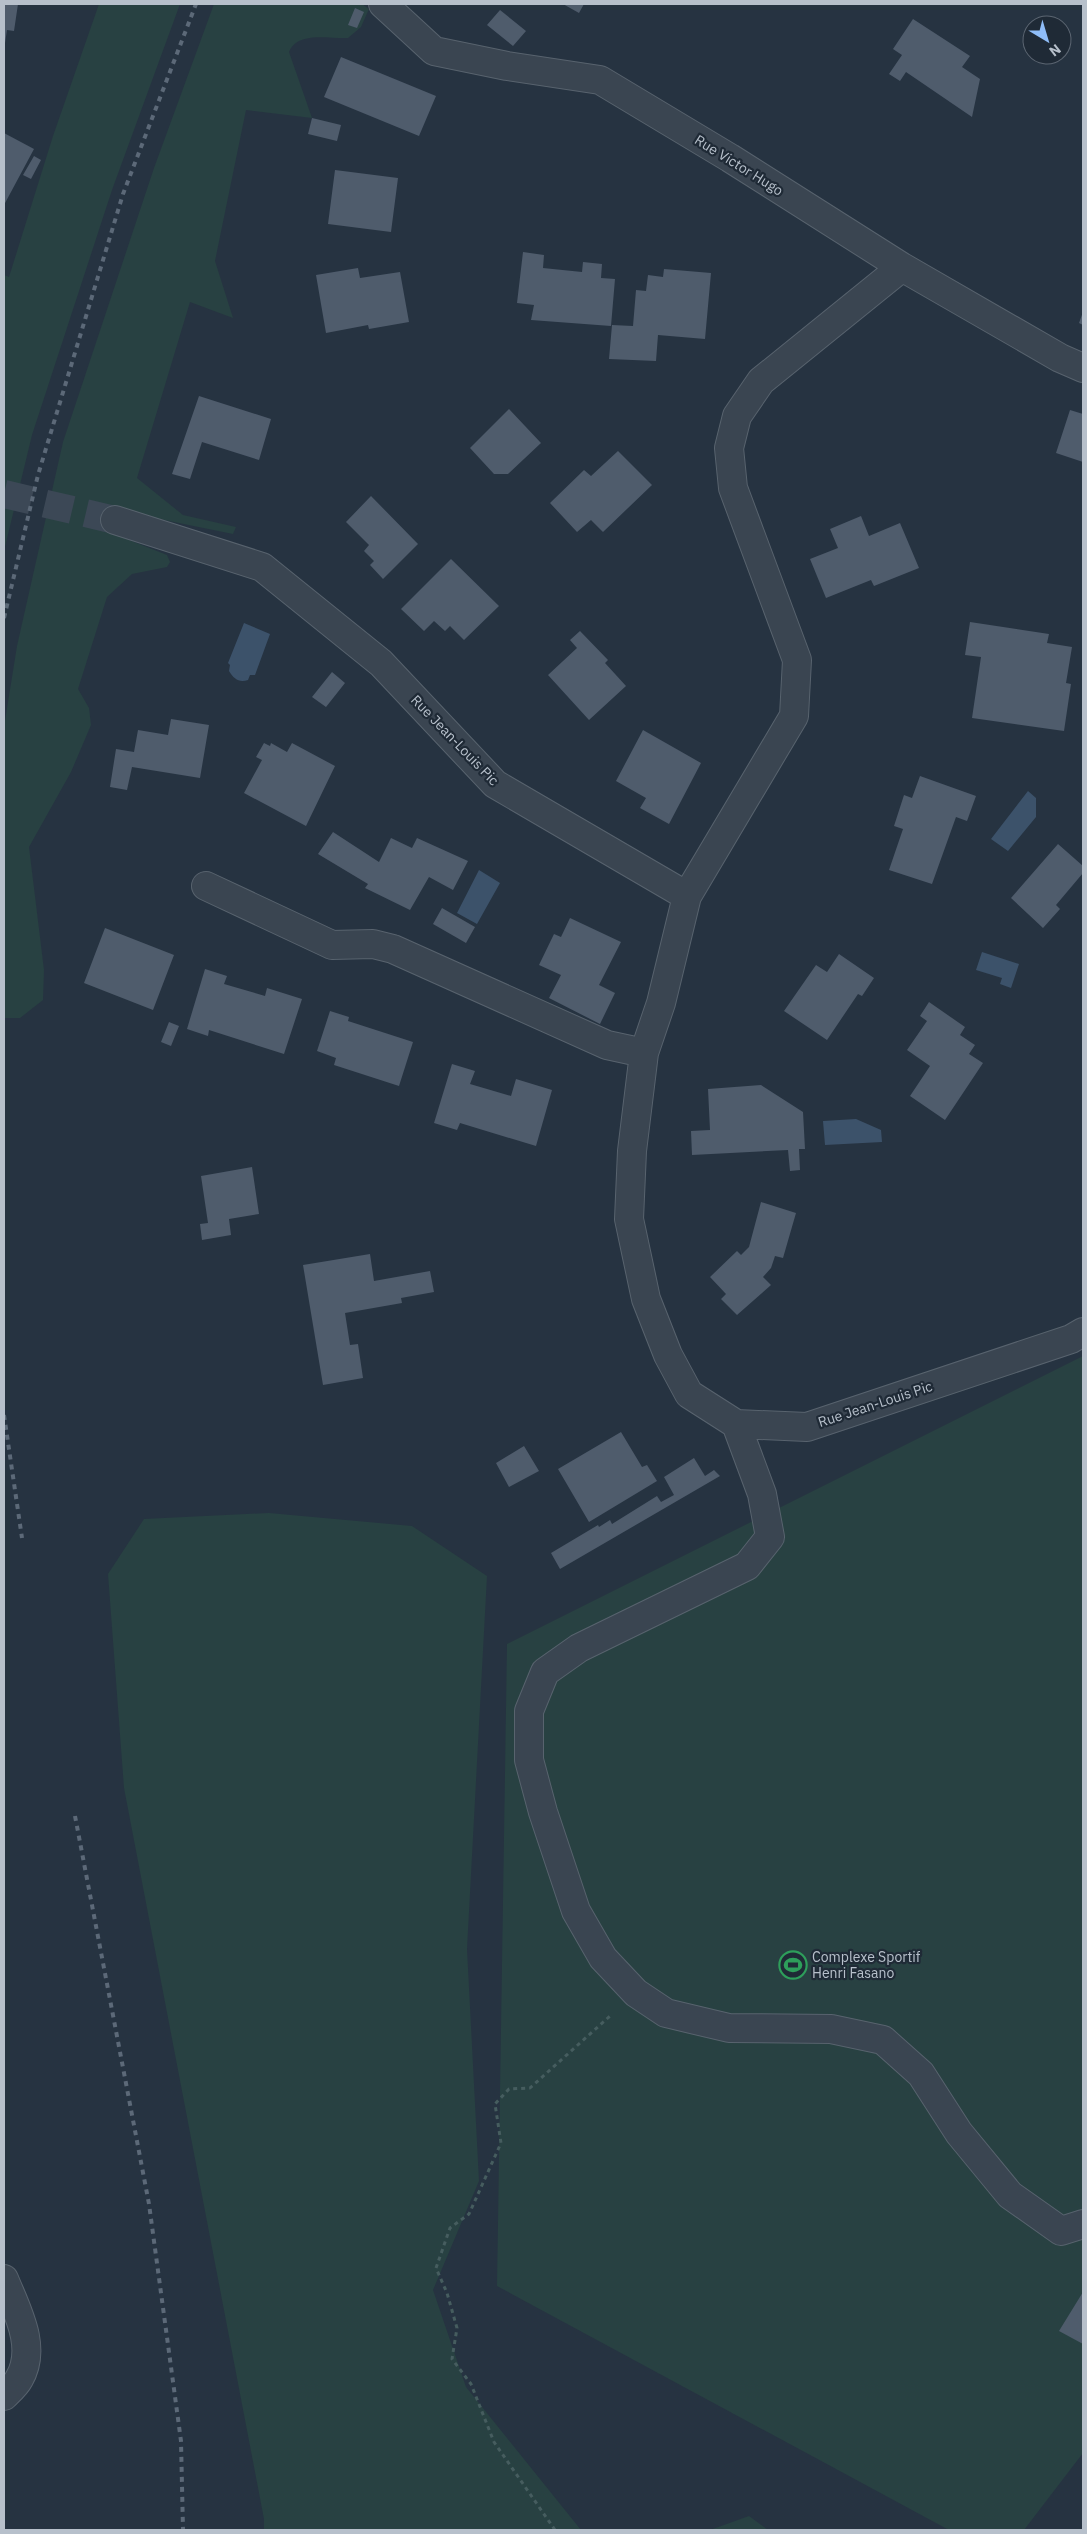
<svg xmlns="http://www.w3.org/2000/svg" width="1087" height="2534" font-family="'IBM Plex Sans',sans-serif">
<style>
.green{fill:#284142}
.water{fill:#3c526a}
.building{fill:#4f5c6c}
.lines{fill:none;stroke-linecap:round;stroke-linejoin:round}
.minor-tunnel{stroke:#3c4856;stroke-width:28;stroke-dasharray:28 14;stroke-linecap:butt}
.minor-casing{stroke:#58636e;stroke-width:30}
.path{stroke:#465d5f;stroke-width:3;stroke-dasharray:4 4;stroke-linecap:butt}
.minor{stroke:#3a4551;stroke-width:28}
.rail{stroke:#5c6978;stroke-width:4;stroke-dasharray:5 5;stroke-linecap:butt}
.labels{text-anchor:middle;dominant-baseline:central;stroke-width:4.5;stroke-linejoin:round;paint-order:stroke}
.street-label{font-size:14px;fill:#b7c0cb;stroke:#1f2a36}
.poi-label{font-size:14px;fill:#b7c0cb;stroke:#1f2a36;text-anchor:start}
</style>
<rect width="100%" height="100%" fill="#263341"/>
<path class="green" d="M 99,4 L 180,4 L 112,190 L 32,435 L 4,551 L 4,275 L 9,277 L 53,136 Z
M 214,4 L 362,4 L 369,9 L 361,27 L 348,38 C 328,39 298,31 289,52 L 312,118 L 246,110 L 215,261 L 233,318 L 190,302 L 137,478 L 183,515 L 236,527 L 233,534 L 130,513 L 109,532 L 167,555 L 170,562 L 167,567 L 132,574 L 107,597 L 78,689 L 89,708 L 91,725 L 71,772 L 29,847 L 44,970 L 43,1000 L 20,1018 L 4,1018 L 4,727 L 17,646 L 63,442 L 154,168 Z
M 1083,1356 L 1083,2453 L 1024,2530 L 949,2530 L 497,2286 L 507,1644 Z
M 269,1513 L 412,1526 L 487,1576 L 467,1949 L 479,2181 L 433,2290 L 466,2387 L 581,2530 L 264,2530 L 264,2519 L 124,1788 L 108,1574 L 144,1519 Z
M 749,2516 L 768,2530 L 710,2530 Z"/>
<path class="water" d="M 244,623 L 270,634 L 255,675 L 250,675 L 248,680 C 239,683 234,679 229,671 L 230,665 L 228,663 Z
M 1028,791 L 1036,798 L 1036,817 L 1008,851 L 991,839 Z
M 479,870 L 500,883 L 477,924 L 457,913 Z
M 982,952 L 1019,964 L 1011,988 L 1000,984 L 1002,978 L 976,970 Z
M 856,1119 L 881,1130 L 882,1142 L 825,1145 L 823,1121 Z"/>
<path class="building" d="M 4,4 L 18,4 L 14,31 L 7,30 L 5,43 Z
M 563,4 L 584,4 L 579,13 Z
M 355,8 L 364,12 L 357,28 L 348,25 Z
M 500,10 L 526,31 L 513,46 L 487,25 Z
M 913,19 L 970,56 L 962,67 L 980,79 L 972,117 L 906,72 L 900,81 L 889,74 L 902,55 L 893,49 Z
M 341,57 L 436,96 L 419,136 L 324,97 Z
M 312,118 L 341,125 L 337,141 L 308,134 Z
M 4,133 L 34,149 L 4,205 Z
M 34,156 L 41,160 L 31,179 L 23,175 Z
M 335,170 L 398,178 L 391,232 L 328,224 Z
M 523,252 L 544,255 L 543,268 L 582,272 L 583,262 L 602,264 L 601,278 L 615,279 L 611,326 L 531,320 L 534,305 L 517,303 Z
M 358,268 L 360,278 L 400,272 L 409,322 L 369,329 L 368,325 L 326,333 L 316,275 Z
M 664,269 L 711,273 L 705,339 L 658,335 L 656,361 L 609,359 L 612,325 L 633,326 L 636,290 L 646,291 L 648,275 L 663,277 Z
M 1083,312 L 1083,325 L 1079,323 Z
M 199,396 L 271,419 L 259,460 L 202,442 L 190,479 L 172,474 Z
M 509,409 L 541,443 L 508,474 L 494,474 L 470,448 Z
M 1070,410 L 1083,414 L 1083,462 L 1056,453 Z
M 618,451 L 652,485 L 603,532 L 591,520 L 577,532 L 550,503 L 584,470 L 591,476 Z
M 371,496 L 418,544 L 383,579 L 370,565 L 374,561 L 364,551 L 369,545 L 346,522 Z
M 861,516 L 869,536 L 900,523 L 919,568 L 874,586 L 871,580 L 826,598 L 810,559 L 838,548 L 830,529 Z
M 451,559 L 499,606 L 464,640 L 450,626 L 445,631 L 434,621 L 424,631 L 401,609 Z
M 970,622 L 1049,634 L 1047,643 L 1072,647 L 1066,683 L 1071,684 L 1064,731 L 972,718 L 981,657 L 965,655 Z
M 580,631 L 608,660 L 605,663 L 626,686 L 589,720 L 548,675 L 577,648 L 570,640 Z
M 332,672 L 345,683 L 326,707 L 312,697 Z
M 171,719 L 209,725 L 200,778 L 132,767 L 127,790 L 110,787 L 116,749 L 134,752 L 138,730 L 168,735 Z
M 643,730 L 701,763 L 669,824 L 640,808 L 646,798 L 616,781 Z
M 264,743 L 270,746 L 271,743 L 287,752 L 292,743 L 335,766 L 306,826 L 244,793 L 262,760 L 256,757 Z
M 920,776 L 976,796 L 967,821 L 956,817 L 932,884 L 889,870 L 903,829 L 894,826 L 904,795 L 912,798 Z
M 333,832 L 379,862 L 391,838 L 412,848 L 417,838 L 468,861 L 453,890 L 429,877 L 410,910 L 365,888 L 368,884 L 318,854 Z
M 1058,844 L 1083,866 L 1083,873 L 1056,905 L 1060,909 L 1043,928 L 1011,898 Z
M 442,908 L 475,927 L 466,943 L 433,924 Z
M 570,918 L 621,942 L 599,985 L 615,993 L 600,1024 L 549,998 L 561,975 L 539,965 L 554,934 L 561,937 Z
M 105,928 L 174,955 L 153,1010 L 84,983 Z
M 839,954 L 874,978 L 862,996 L 858,994 L 827,1040 L 784,1011 L 816,965 L 827,972 Z
M 205,969 L 227,976 L 224,984 L 265,996 L 267,988 L 302,999 L 284,1054 L 209,1030 L 208,1036 L 187,1029 Z
M 929,1002 L 965,1027 L 960,1035 L 975,1045 L 969,1054 L 983,1063 L 945,1120 L 910,1096 L 930,1066 L 907,1050 L 927,1021 L 920,1016 Z
M 330,1011 L 349,1017 L 348,1021 L 413,1042 L 399,1086 L 334,1065 L 336,1058 L 317,1051 Z
M 169,1022 L 179,1026 L 171,1046 L 161,1042 Z
M 452,1064 L 475,1071 L 470,1084 L 511,1096 L 516,1079 L 552,1090 L 536,1146 L 460,1123 L 457,1130 L 434,1123 Z
M 761,1085 L 803,1112 L 805,1149 L 799,1149 L 800,1170 L 790,1171 L 788,1150 L 692,1155 L 691,1131 L 710,1130 L 708,1089 Z
M 252,1167 L 259,1214 L 229,1219 L 231,1235 L 202,1240 L 200,1224 L 208,1223 L 201,1176 Z
M 761,1202 L 796,1213 L 783,1258 L 775,1256 L 771,1268 L 763,1277 L 771,1285 L 737,1315 L 721,1299 L 726,1294 L 710,1277 L 737,1251 L 741,1255 L 749,1247 Z
M 370,1254 L 374,1281 L 430,1271 L 434,1292 L 401,1298 L 402,1303 L 345,1313 L 350,1345 L 358,1344 L 363,1378 L 323,1385 L 303,1265 Z
M 621,1432 L 642,1467 L 647,1465 L 657,1481 L 589,1522 L 558,1469 Z
M 524,1446 L 539,1471 L 509,1487 L 496,1463 Z
M 694,1458 L 705,1476 L 714,1470 L 720,1476 L 560,1569 L 551,1553 L 598,1525 L 599,1527 L 610,1520 L 612,1524 L 657,1496 L 661,1502 L 674,1495 L 664,1477 Z
M 1083,2292 L 1083,2344 L 1059,2331 Z"/>
<g class="lines">
<path class="minor-tunnel" d="M 4,494 L 115,520"/>
<g class="minor-casing">
<path id="minor" d="M 383,4 L 434,51 L 507,66 L 600,80 L 730,158 L 902,267 L 1060,358 L 1083,368
M 115,520 L 262,567 L 381,663 L 495,784 L 687,896 L 661,1003 L 644,1053 L 632,1151 L 629,1219 L 646,1299 L 668,1355 L 689,1394 L 736,1424 L 807,1427 L 1071,1339 L 1083,1332
M 206,886 L 332,945 L 373,944 L 393,949 L 607,1045 L 644,1053
M 687,896 L 794,716 L 797,660 L 733,488 L 729,448 L 737,416 L 761,381 L 902,267
M 736,1424 L 762,1494 L 770,1537 L 747,1566 L 579,1648 L 545,1672 L 529,1711 L 529,1760 L 543,1812 L 576,1911 L 603,1958 L 636,1993 L 666,2013 L 729,2028 L 831,2029 L 883,2040 L 921,2074 L 959,2133 L 1010,2195 L 1061,2231 L 1083,2224
M 4,2279 C 16,2309 38,2347 19,2379 C 16,2385 9,2391 4,2396"/>
</g>
<path class="path" d="M 555,2530 L 494,2442 L 471,2384 L 452,2359 L 457,2328 L 447,2293 L 436,2268 L 450,2228 L 469,2214 L 501,2143 L 495,2104 L 509,2089 L 530,2088 L 610,2016"/>
<use href="#minor" class="minor"/>
<path class="rail" d="M 4,618 L 38,475 L 123,194 L 196,4
M 4,1415 L 22,1538
M 75,1816 L 149,2204 L 181,2441 L 183,2530"/>
</g>
<defs>
<g id="stadium-ring" transform="scale(1.4375)"><circle r="9.5" fill="#1f2a36" stroke="#2e9e5b" stroke-width="1.5"/><path d="M0-5a6.5 5 0 1 0 0 10a6.5 5 0 1 0 0-10ZM-3.5-1.8h7v3.6h-7Z" fill="#2e9e5b"/></g>
</defs>
<g fill-rule="evenodd">
<use href="#stadium-ring" x="793" y="1965"/>
</g>
<g class="labels">
<g class="street-label">
<text transform="translate(739 165) rotate(32)">Rue Victor Hugo</text>
<text transform="translate(455 740) rotate(46)">Rue Jean-Louis Pic</text>
<text transform="translate(875 1404) rotate(-18)">Rue Jean-Louis Pic</text>
</g>
<g class="poi-label">
<text x="812" y="1957">Complexe Sportif<tspan x="812" dy="16">Henri Fasano</tspan></text>
</g>
</g>
<rect width="1087" height="2534" fill="none" stroke="#b7c0cb" stroke-width="10"/>
<g transform="translate(1047 40) rotate(142)"><circle r="24" fill="#1f2a36" stroke="#5c6672"/>
<path d="M0-4L9 19L0 12L-9 19Z" fill="#8fbdf8"/>
<text y="-8" font-size="14" font-weight="bold" text-anchor="middle" fill="#b7c0cb">N</text>
</g>
</svg>
